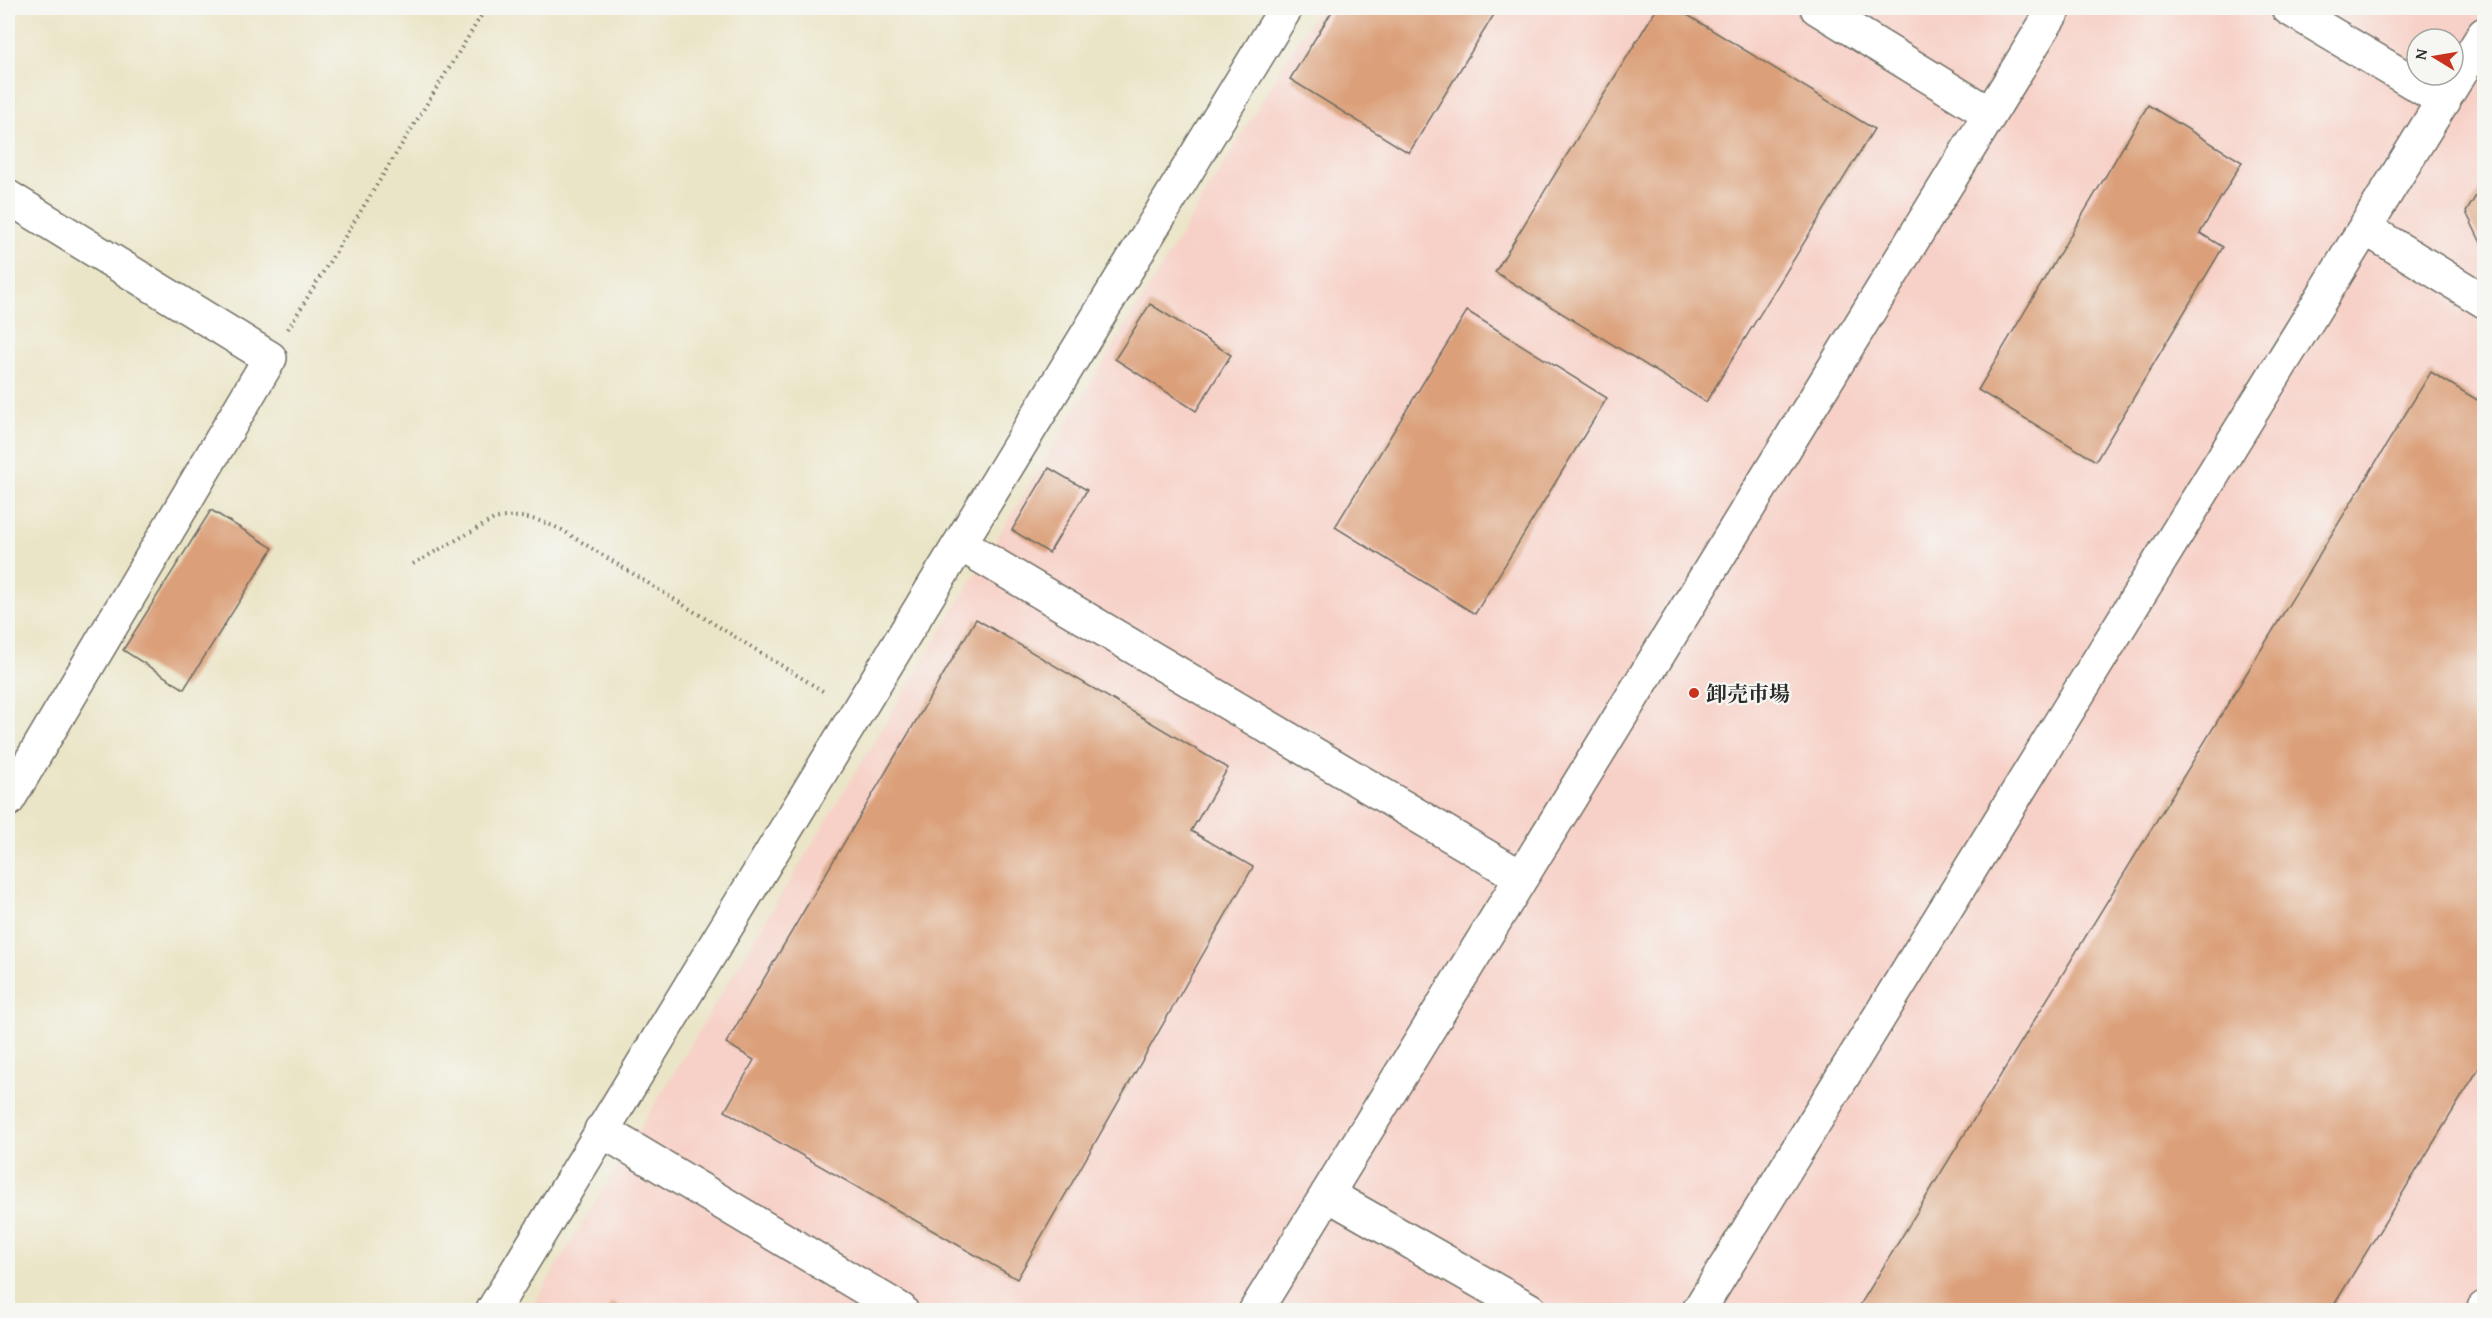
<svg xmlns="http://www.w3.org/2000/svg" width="2492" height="1318" font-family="'Gentium Book Plus','Noto Serif JP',serif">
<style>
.built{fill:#f7d1c8;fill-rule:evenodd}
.building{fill:#dba07a}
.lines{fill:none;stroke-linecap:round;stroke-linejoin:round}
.minor-casing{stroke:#6e6c62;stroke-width:36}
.path{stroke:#6e6c62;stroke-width:4;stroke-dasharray:1.5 4.5;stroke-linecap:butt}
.minor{stroke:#fff;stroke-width:33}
.poi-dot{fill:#c8321e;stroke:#f6f6f2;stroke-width:2}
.labels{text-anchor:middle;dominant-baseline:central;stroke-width:4.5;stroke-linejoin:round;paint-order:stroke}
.poi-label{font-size:21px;font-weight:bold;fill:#2b2b2b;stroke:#f6f6f2;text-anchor:start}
</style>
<rect width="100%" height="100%" fill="#f6f6f2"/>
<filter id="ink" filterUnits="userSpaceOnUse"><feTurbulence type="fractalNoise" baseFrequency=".0167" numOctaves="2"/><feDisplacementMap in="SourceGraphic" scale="12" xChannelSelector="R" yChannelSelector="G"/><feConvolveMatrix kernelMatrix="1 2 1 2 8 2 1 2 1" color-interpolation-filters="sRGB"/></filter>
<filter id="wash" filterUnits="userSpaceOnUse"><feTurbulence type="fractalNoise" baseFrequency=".008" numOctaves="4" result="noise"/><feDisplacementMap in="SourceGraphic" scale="24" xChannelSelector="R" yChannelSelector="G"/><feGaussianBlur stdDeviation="1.35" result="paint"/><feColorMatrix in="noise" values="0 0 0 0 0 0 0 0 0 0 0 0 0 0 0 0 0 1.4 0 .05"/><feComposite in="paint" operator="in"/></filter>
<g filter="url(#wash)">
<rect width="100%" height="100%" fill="#ebe5c7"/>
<path class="built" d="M 1318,8 L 2484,8 L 2484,1310 L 530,1310 ZM 2417,39 L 2453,39 L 2453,75 L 2417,75 Z"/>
<g id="blocks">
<path class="building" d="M 1334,8 L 1498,8 L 1409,153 L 1290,79 Z
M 1657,8 L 1676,8 L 1874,129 L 1706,402 L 1495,272 Z
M 2148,105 L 2242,162 L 2200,233 L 2223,247 L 2096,461 L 1978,390 Z
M 2484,183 L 2484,249 L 2466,212 Z
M 1150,304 L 1231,355 L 1196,411 L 1115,359 Z
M 1467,311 L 1607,398 L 1475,614 L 1335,527 Z
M 2431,372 L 2484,404 L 2484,1060 L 2331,1310 L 1857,1310 Z
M 1049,468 L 1087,490 L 1049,553 L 1012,530 Z
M 211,510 L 273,548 L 184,689 L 123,650 Z
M 976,619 L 1228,768 L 1191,831 L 1253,867 L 1017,1279 L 725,1111 L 754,1060 L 726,1043 Z
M 612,1303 L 625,1310 L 607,1310 Z"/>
</g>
</g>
<g filter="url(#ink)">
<use href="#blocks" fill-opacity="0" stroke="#6e6c62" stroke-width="1.5"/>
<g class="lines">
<g class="minor-casing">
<path id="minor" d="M 1817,8 L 1990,114
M 2288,8 L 2444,101
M 8,197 L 270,358 L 8,800
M 2365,228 L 2484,301
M 960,544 L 1521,877
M 601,1130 L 901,1310
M 1327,1194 L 1530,1310
M 493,1310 L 1286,8
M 1256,1310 L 2055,8
M 1699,1310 L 2484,34
M 2483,1310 L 2484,1308"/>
</g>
<path class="path" d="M 288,329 L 486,8
M 413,564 L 494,519 C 519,513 538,519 562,530 L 826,693"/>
<use href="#minor" class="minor"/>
</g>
</g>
<circle class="poi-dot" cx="1694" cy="693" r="6"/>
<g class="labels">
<g class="poi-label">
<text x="1706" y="693">卸売市場</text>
</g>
</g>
<rect width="2492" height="1318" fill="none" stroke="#f6f6f2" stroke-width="30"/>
<g transform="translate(2435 57) rotate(281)"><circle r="28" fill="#f6f6f2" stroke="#a5a5a2" stroke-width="1.5"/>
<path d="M0-4.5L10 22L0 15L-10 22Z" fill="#c8321e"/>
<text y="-9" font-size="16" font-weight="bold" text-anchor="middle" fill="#2b2b2b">N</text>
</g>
</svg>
